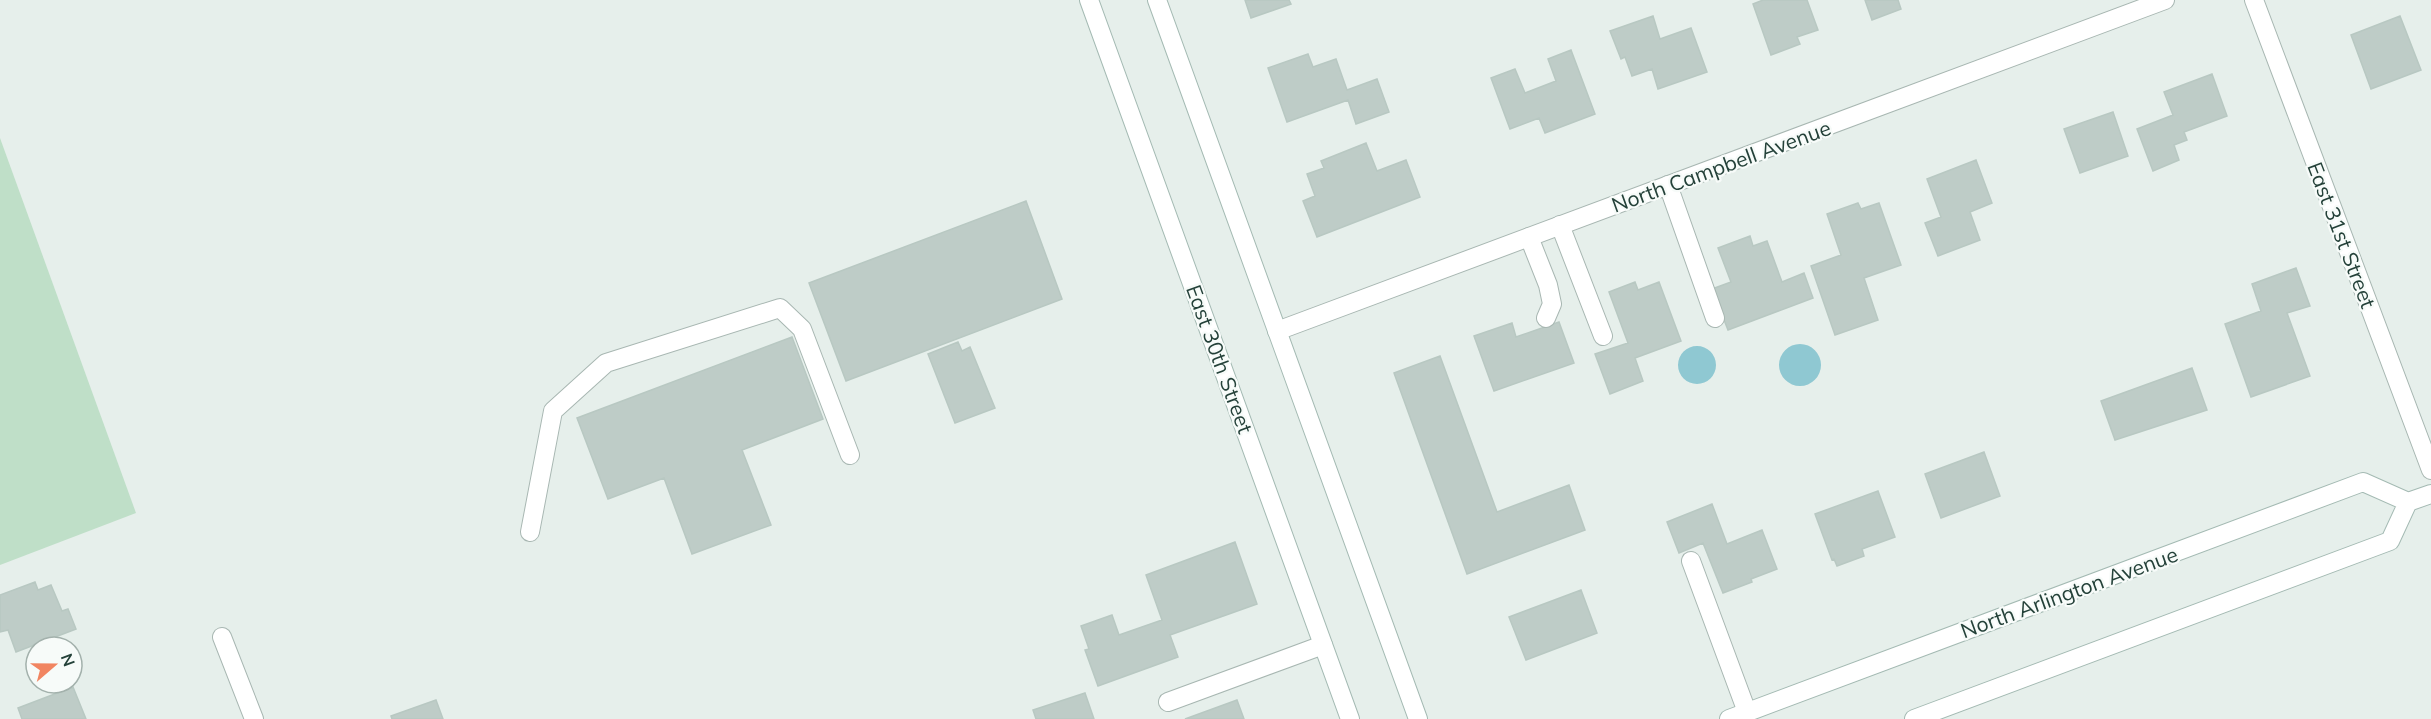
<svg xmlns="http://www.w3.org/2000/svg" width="2431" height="719" font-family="Mulish,sans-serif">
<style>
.green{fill:#bfdfc8}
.water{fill:#8fc8d2}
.building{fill:#beccc7;stroke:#b8c8c2;stroke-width:1.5}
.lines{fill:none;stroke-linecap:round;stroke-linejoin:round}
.lane-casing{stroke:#a8b7b2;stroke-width:20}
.street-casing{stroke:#a8b7b2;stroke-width:20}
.secondary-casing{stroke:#a4bab3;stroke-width:20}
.lane{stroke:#fff;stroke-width:18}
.street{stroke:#fff;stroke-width:18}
.secondary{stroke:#fff;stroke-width:18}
.labels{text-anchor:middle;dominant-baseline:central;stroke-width:4.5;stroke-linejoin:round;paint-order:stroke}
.street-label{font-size:21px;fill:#244139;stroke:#f7fbf9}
</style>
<rect width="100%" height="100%" fill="#e6efeb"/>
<path class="green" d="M 0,138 L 136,513 L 0,565 Z"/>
<path class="water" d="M1779 365a21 21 0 1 1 42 0a21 21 0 1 1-42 0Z
M1678 365a19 19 0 1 1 38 0a19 19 0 1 1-38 0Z"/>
<path class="building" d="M 1245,0 L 1289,0 L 1291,4 L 1251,18 Z
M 1763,0 L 1807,0 L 1818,30 L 1797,37 L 1800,44 L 1771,55 L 1753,4 Z
M 1865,0 L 1898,0 L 1901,9 L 1872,20 Z
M 1653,16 L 1660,39 L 1691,28 L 1707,72 L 1658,89 L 1652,69 L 1632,76 L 1625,57 L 1621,59 L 1610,31 Z
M 2400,16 L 2421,70 L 2371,89 L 2351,35 Z
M 1571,50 L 1595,114 L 1545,133 L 1539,118 L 1510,129 L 1491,78 L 1515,69 L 1525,93 L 1556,81 L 1548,59 Z
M 1308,54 L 1313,67 L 1336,59 L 1347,90 L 1377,79 L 1389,112 L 1356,124 L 1348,100 L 1287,122 L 1268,68 Z
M 2212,74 L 2227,116 L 2184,132 L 2187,140 L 2174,145 L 2179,160 L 2153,171 L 2137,129 L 2173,115 L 2164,92 Z
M 2113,112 L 2128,156 L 2080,173 L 2064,129 Z
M 1366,143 L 1377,171 L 1406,160 L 1420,197 L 1317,237 L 1303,201 L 1315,196 L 1307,174 L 1324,168 L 1321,161 Z
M 1976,160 L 1992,203 L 1970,212 L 1980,240 L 1938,256 L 1925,223 L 1941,217 L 1927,179 Z
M 1026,201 L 1062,299 L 846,381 L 809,283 Z
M 1858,203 L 1861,209 L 1879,203 L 1901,265 L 1864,278 L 1878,320 L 1835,335 L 1811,266 L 1841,255 L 1827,214 Z
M 1750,236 L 1753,246 L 1767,241 L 1782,282 L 1804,273 L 1813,298 L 1728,330 L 1712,289 L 1731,282 L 1718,248 Z
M 2296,268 L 2310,306 L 2287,313 L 2310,376 L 2251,397 L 2225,324 L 2261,311 L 2252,284 Z
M 1635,282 L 1638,290 L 1659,282 L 1681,341 L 1635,358 L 1643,381 L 1610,394 L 1595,354 L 1628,343 L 1609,292 Z
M 1559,322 L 1574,363 L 1494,391 L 1474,336 L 1512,323 L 1516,337 Z
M 792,337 L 823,419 L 742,450 L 771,525 L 692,554 L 664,478 L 608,499 L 577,418 Z
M 958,342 L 962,351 L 970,347 L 995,408 L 955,423 L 928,354 Z
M 1440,356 L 1497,512 L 1569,485 L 1585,530 L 1467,574 L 1394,373 Z
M 2192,368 L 2207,410 L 2115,440 L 2101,401 Z
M 1984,452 L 2000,496 L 1941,518 L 1925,474 Z
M 1878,491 L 1895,537 L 1862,549 L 1864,556 L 1837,566 L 1834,559 L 1832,560 L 1815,514 Z
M 1712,504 L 1727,544 L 1762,530 L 1777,569 L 1751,579 L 1752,582 L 1723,593 L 1703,543 L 1679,553 L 1667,522 Z
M 1235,542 L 1257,604 L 1170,635 L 1178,657 L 1098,686 L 1085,650 L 1089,649 L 1081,626 L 1112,615 L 1119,635 L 1162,620 L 1146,575 Z
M 35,582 L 38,590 L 51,585 L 62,611 L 68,609 L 76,629 L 16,652 L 8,630 L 0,632 L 0,595 Z
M 1581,590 L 1597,633 L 1526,660 L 1509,617 Z
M 73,687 L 86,719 L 22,719 L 18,708 Z
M 1085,693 L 1094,719 L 1036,719 L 1033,710 Z
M 436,700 L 443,719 L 392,719 L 391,716 Z
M 1237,700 L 1244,719 L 1185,719 Z"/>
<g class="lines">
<g class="lane-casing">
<path id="lane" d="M 1668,185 L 1715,318
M 1560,225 L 1603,336
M 1529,237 L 1548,285 L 1552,304 L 1546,318
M 530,532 L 553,411 L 606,363 L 780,308 L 802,329 L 850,455
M 1691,561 L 1747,712
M 1168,702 L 1323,645"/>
</g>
<g class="street-casing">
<path id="street" d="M 2254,0 L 2431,470
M 1277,331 L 2165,0
M 222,637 L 254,719"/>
</g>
<g class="secondary-casing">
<path id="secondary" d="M 1089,0 L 1350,719
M 1157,0 L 1418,719
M 1729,719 L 2363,482 L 2408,502 L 2431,494
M 1914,719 L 2390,541 L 2408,502"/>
</g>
<use href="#lane" class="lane"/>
<use href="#street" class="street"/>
<use href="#secondary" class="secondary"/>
</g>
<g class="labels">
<g class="street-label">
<text transform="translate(1721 166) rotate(-20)">North Campbell Avenue</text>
<text transform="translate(2342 235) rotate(69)">East 31st Street</text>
<text transform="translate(1220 359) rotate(70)">East 30th Street</text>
<text transform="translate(2069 592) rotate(-20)">North Arlington Avenue</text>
</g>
</g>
<g transform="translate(54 665) rotate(70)"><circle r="28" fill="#f7fbf9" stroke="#a3b1ac" stroke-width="1.5"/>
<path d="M0-4.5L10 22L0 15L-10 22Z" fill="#f18561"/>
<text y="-9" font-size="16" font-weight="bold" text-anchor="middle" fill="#244139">N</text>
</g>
</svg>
